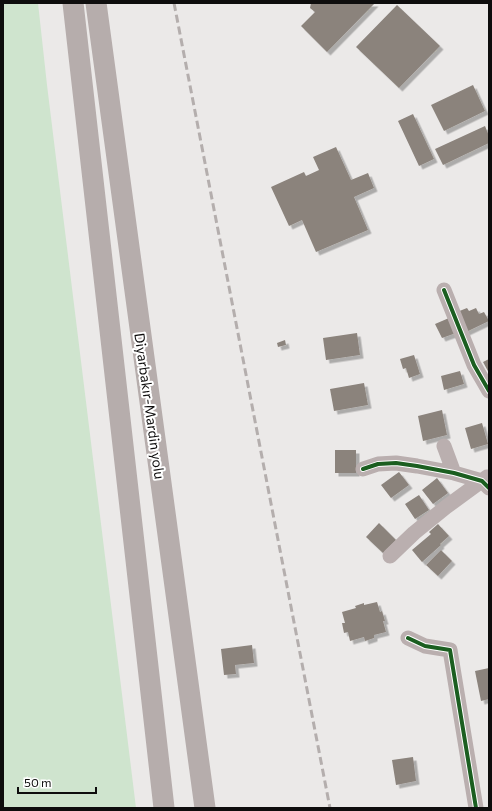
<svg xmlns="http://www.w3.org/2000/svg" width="492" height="811" font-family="Commissioner,sans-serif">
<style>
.green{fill:#cfe4ce}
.building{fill:#8b837c;filter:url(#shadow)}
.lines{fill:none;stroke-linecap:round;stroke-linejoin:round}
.minor{stroke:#baafaf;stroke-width:15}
.highway{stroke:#b6adac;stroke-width:21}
.rail{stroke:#b4aead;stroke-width:3;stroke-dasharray:8 4;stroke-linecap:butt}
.cycleway-casing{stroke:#fff;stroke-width:6}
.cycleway{stroke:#1b5e20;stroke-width:4}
.labels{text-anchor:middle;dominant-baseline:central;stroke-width:4;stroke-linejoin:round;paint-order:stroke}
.street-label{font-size:14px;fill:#0e0d0d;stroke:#fff}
</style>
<defs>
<filter id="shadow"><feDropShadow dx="3.5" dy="3.5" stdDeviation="0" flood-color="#0004"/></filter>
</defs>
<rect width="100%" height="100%" fill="#ebe9e8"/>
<path class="green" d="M 3,3 L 38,3 L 47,85 L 136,808 L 3,808 Z"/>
<path class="building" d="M 311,3 L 375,3 L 327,52 L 301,26 L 315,12 L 310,8 Z
M 397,5 L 440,46 L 399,88 L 356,47 Z
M 473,85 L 485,111 L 444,131 L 431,105 Z
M 413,114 L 434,159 L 419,166 L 398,121 Z
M 485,126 L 489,136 L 489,143 L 443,165 L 435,149 Z
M 336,147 L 351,180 L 368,173 L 374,188 L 354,197 L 368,230 L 316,252 L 302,220 L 289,226 L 271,187 L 304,172 L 306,176 L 319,170 L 313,157 Z
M 467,308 L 469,311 L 476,308 L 479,314 L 484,312 L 489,321 L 466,332 L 457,312 Z
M 449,318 L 456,333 L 442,338 L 435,324 Z
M 357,333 L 360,355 L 326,360 L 323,338 Z
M 285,340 L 286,345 L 278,347 L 277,343 Z
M 414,355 L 420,374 L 409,378 L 406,368 L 403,369 L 400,359 Z
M 489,359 L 489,373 L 483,362 Z
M 460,371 L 464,384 L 444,390 L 441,376 Z
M 364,383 L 368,405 L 334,411 L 330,389 Z
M 442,410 L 447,435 L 423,441 L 418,416 Z
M 482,423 L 488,444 L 471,449 L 465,428 Z
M 335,450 L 356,450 L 356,473 L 335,473 Z
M 399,472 L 409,485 L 391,498 L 381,485 Z
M 437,478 L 448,493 L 433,504 L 422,490 Z
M 419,495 L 429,510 L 415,519 L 405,504 Z
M 379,523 L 396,540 L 383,553 L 366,537 Z
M 438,524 L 449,536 L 440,544 L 441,545 L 422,562 L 412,550 L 431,534 L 429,532 Z
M 441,550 L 452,561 L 438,576 L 426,565 Z
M 377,602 L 380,612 L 382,611 L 385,621 L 383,621 L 386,632 L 374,635 L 374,638 L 365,641 L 364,637 L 350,641 L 348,632 L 344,633 L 342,623 L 345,623 L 342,612 L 356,608 L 355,606 L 364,603 L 364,605 Z
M 252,645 L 254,663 L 235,665 L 236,674 L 224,675 L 221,649 Z
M 489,668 L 489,699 L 481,701 L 475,671 Z
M 413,757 L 416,781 L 396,785 L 392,760 Z"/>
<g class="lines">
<path class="minor" d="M 444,290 L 474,365 L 489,391
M 444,446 L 454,473
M 363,469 L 378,464 L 396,463 L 417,466 L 454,473 L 482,481 L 489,488
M 390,556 L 414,533 L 446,507 L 487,477
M 408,638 L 425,646 L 450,650 L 476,808"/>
<path class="highway" d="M 73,3 L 164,808
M 96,3 L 205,808"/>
<path class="rail" d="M 174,3 L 330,808"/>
<g class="cycleway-casing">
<path id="cycleway" d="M 444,290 L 474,365 L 489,391
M 363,469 L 378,464 L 396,463 L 417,466 L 454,473 L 482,481 L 489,488
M 408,638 L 425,646 L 450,650 L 476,808"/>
</g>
<use href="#cycleway" class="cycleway"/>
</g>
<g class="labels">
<g class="street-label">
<text transform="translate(150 406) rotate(82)">Diyarbakır-Mardin yolu</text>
</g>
</g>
<rect width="492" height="811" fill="none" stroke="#0e0d0d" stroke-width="8"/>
<path d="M18 787v6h78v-6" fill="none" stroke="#0e0d0d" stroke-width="2"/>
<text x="24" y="787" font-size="12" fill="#0e0d0d" stroke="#ffffff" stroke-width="3" paint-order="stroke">50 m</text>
</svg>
